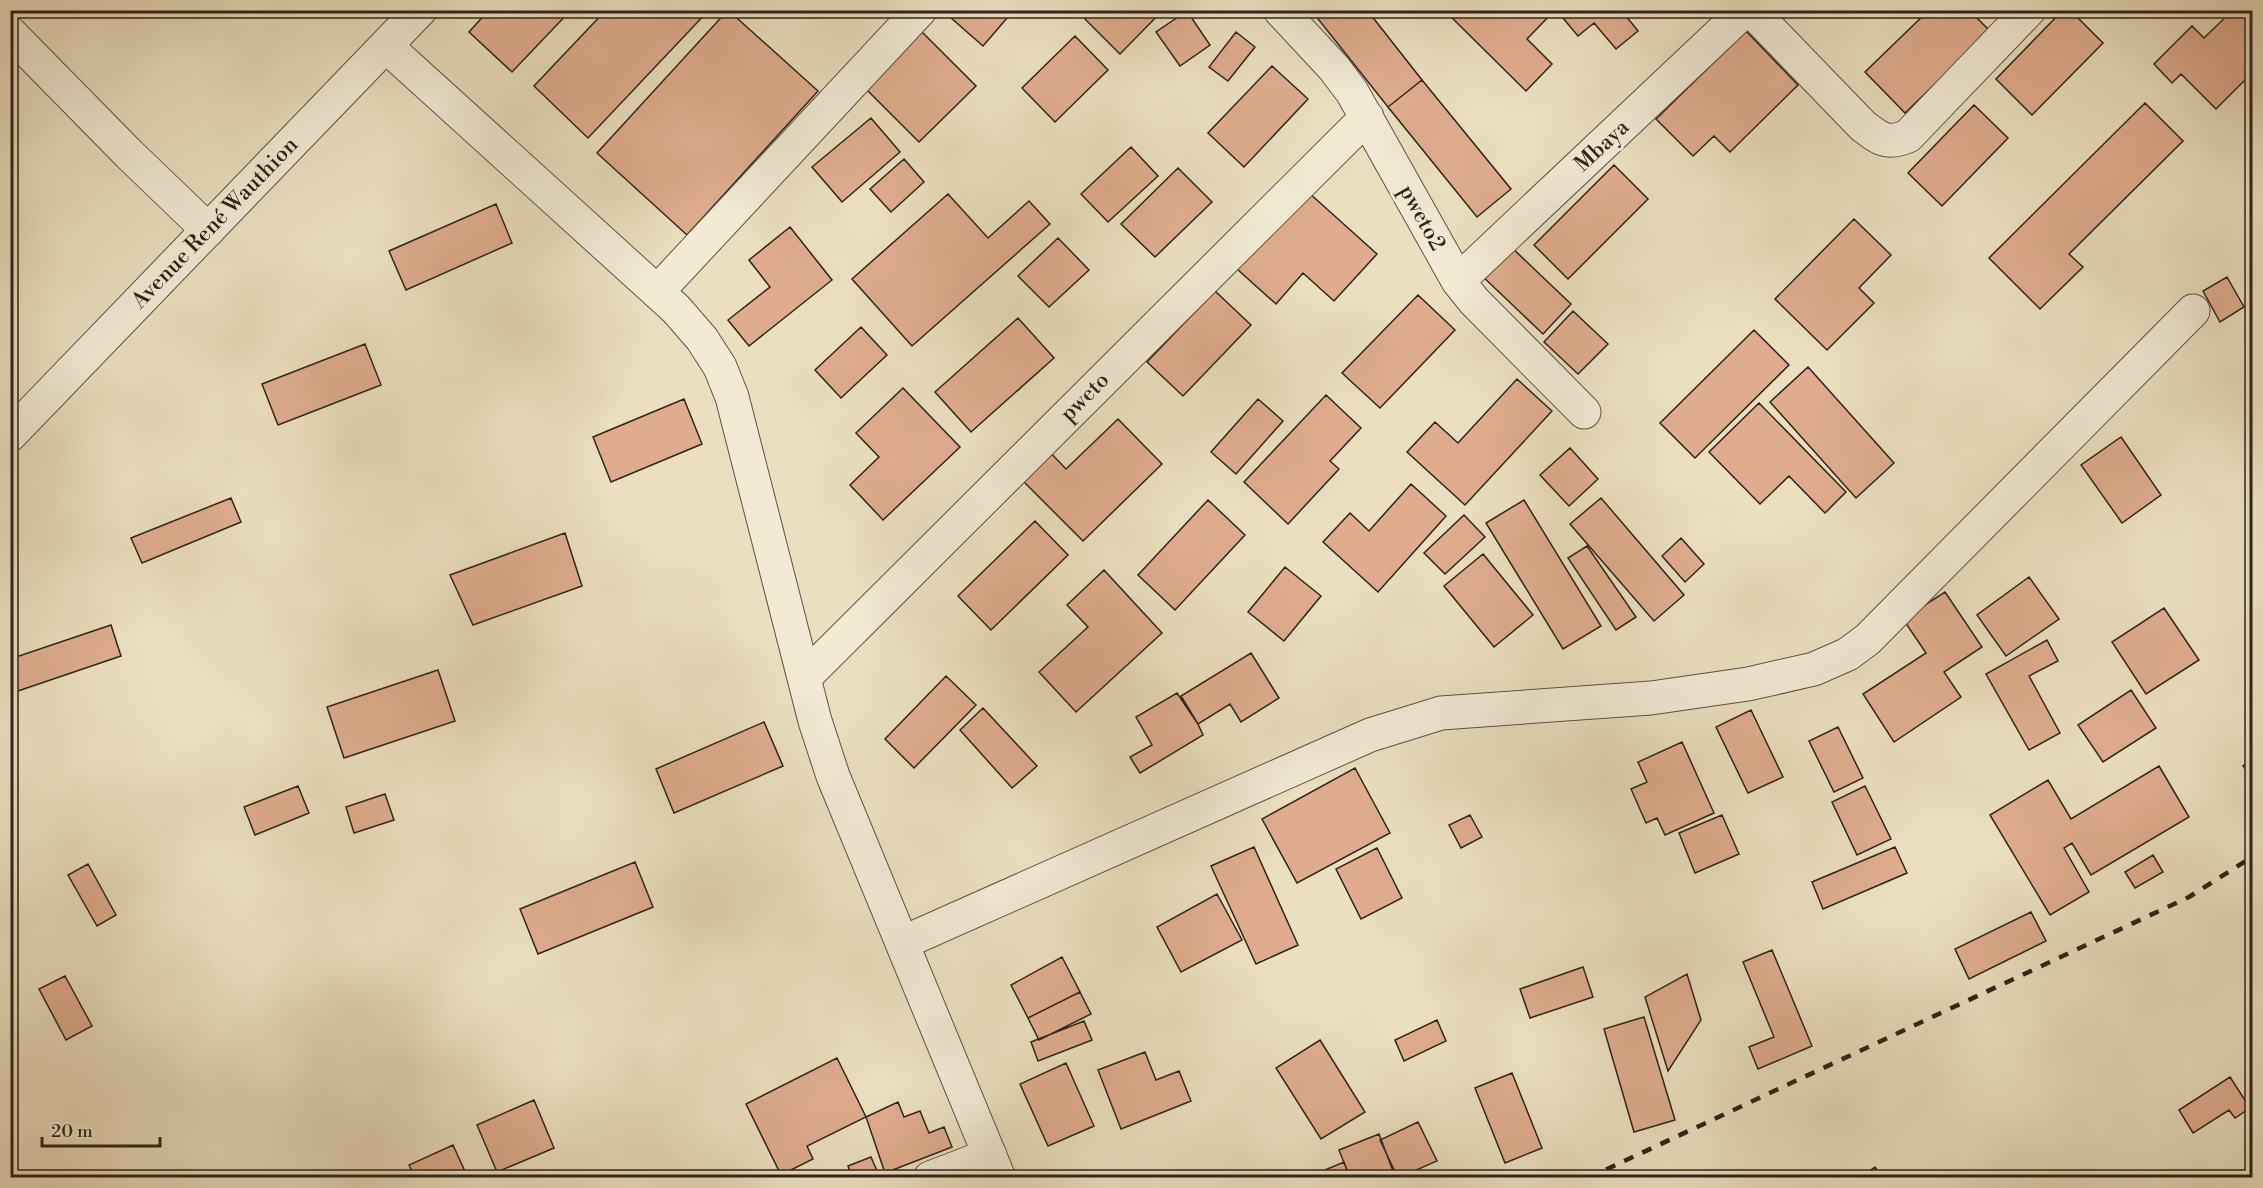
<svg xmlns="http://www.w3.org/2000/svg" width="2263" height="1188" font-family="'Libre Bodoni',serif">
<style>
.building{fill:#dfad8e;stroke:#2f231b;stroke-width:1.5}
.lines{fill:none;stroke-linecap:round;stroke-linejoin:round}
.minor-casing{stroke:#5e5244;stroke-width:35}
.tertiary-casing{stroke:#5e5244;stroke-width:35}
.minor{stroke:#f2ead5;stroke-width:33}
.tertiary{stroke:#f2ead5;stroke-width:33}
.rail{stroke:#2f231b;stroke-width:4.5;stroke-dasharray:10 10;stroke-linecap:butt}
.labels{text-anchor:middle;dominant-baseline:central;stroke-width:6;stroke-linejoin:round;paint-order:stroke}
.street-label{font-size:22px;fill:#2f231b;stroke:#f2ead5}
</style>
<rect width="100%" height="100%" fill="#ebdfbf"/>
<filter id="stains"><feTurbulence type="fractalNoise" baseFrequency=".00333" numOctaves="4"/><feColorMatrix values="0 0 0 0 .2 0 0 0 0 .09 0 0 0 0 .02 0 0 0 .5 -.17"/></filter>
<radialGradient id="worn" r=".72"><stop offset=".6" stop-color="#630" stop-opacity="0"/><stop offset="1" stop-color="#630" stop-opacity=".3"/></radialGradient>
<path class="building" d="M 489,10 L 571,10 L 512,72 L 469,32 Z
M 606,10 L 709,10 L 588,138 L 534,86 Z
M 728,10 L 818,91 L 687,235 L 597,153 Z
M 942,10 L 1014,10 L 983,46 Z
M 1093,10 L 1163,10 L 1120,54 L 1085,19 Z
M 1311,10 L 1367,10 L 1422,80 L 1388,107 Z
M 1444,10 L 1555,10 L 1527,39 L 1552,64 L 1526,91 Z
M 1572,10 L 1621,10 L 1638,31 L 1616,49 L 1594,23 L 1578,36 L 1563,18 Z
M 1929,10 L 1969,10 L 1990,31 L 1905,113 L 1865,72 Z
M 2063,10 L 2070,10 L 2103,43 L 2032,115 L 1996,79 Z
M 2119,10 L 2133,10 L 2126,18 Z
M 2233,10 L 2252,10 L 2252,73 L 2216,109 L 2181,74 L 2172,83 L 2154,64 L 2192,26 L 2204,38 Z
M 1187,11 L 1210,45 L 1180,66 L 1156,32 Z
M 921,31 L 976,86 L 919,142 L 865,88 Z
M 1746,31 L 1798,85 L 1730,152 L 1714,136 L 1693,156 L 1656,119 Z
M 1236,32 L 1255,47 L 1228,81 L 1209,67 Z
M 1075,36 L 1108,70 L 1055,122 L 1022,88 Z
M 1272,66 L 1308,99 L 1244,167 L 1208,133 Z
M 1422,80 L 1511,189 L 1477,217 L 1388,107 Z
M 2145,103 L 2183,141 L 2069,254 L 2083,267 L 2040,309 L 1989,258 Z
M 1974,105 L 2008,138 L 1942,206 L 1908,173 Z
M 871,118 L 900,152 L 842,202 L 812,167 Z
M 1131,147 L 1158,176 L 1108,222 L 1081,194 Z
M 904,159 L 924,182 L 891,212 L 870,189 Z
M 1614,165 L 1648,199 L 1568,279 L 1534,245 Z
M 1178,168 L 1212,202 L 1155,257 L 1121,224 Z
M 1308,192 L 1377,254 L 1334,301 L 1303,273 L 1276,304 L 1237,269 Z
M 948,194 L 988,238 L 1029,201 L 1050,224 L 912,346 L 852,279 Z
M 496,204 L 512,243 L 406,290 L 389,251 Z
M 1854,219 L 1891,255 L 1859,288 L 1874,303 L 1827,350 L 1775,299 Z
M 790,227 L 832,280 L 749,346 L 728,320 L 770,287 L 749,260 Z
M 1058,238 L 1089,270 L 1049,307 L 1018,276 Z
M 1508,244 L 1571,304 L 1543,334 L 1479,273 Z
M 2227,277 L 2244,307 L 2220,322 L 2203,291 Z
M 1215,291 L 1251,325 L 1183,396 L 1147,362 Z
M 1418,295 L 1455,330 L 1380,408 L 1342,373 Z
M 1573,311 L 1608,344 L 1578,374 L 1544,342 Z
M 1018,318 L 1054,358 L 971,432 L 935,392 Z
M 861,327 L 887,355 L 841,398 L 815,370 Z
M 1754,330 L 1789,365 L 1695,458 L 1660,423 Z
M 365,344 L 381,385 L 278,425 L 262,384 Z
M 1808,367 L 1894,463 L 1856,498 L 1770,402 Z
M 1517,379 L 1552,411 L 1465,505 L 1407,452 L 1435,422 L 1458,443 Z
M 903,388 L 960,447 L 883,520 L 850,485 L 879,457 L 856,433 Z
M 1326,395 L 1361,428 L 1330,461 L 1339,469 L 1288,524 L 1244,482 Z
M 684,399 L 702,444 L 611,482 L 593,437 Z
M 1258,399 L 1283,421 L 1236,474 L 1211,452 Z
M 1759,403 L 1846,492 L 1825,513 L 1789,476 L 1760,504 L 1709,452 Z
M 1118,419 L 1162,464 L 1083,541 L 1017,475 L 1045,447 L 1066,469 Z
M 2121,437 L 2161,495 L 2122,523 L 2081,465 Z
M 1570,448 L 1598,479 L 1569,506 L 1540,475 Z
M 1411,484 L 1446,516 L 1378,592 L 1323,542 L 1350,513 L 1369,531 Z
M 231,498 L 241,522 L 142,563 L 131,538 Z
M 1601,498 L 1684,595 L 1654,621 L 1570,524 Z
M 1208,500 L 1245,535 L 1175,610 L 1138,575 Z
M 1524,500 L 1601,626 L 1563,649 L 1486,523 Z
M 1464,515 L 1485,537 L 1445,574 L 1424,553 Z
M 1035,521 L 1068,555 L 991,630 L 958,596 Z
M 565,533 L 582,586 L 473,625 L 450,575 Z
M 1681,538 L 1704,564 L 1685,582 L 1662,556 Z
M 1587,546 L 1636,617 L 1616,630 L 1568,558 Z
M 1483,554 L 1533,615 L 1494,647 L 1444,586 Z
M 1285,567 L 1321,596 L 1284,641 L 1248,612 Z
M 1104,570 L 1162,633 L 1076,712 L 1039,672 L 1088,627 L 1067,605 Z
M 2029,577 L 2059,619 L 2006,656 L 1977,615 Z
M 1945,592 L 1982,647 L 1944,672 L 1961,697 L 1894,742 L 1863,694 L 1926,653 L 1903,619 Z
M 2164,608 L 2199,660 L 2146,694 L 2112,642 Z
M 111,625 L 121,656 L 15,692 L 10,679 L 10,659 Z
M 2047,640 L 2058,661 L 2029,676 L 2060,733 L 2029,750 L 1986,674 Z
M 1251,653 L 1279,698 L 1241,722 L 1230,704 L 1198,724 L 1181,696 Z
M 438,670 L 455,721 L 344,758 L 327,707 Z
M 946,676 L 976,705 L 914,768 L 885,739 Z
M 2131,690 L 2156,728 L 2103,762 L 2078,725 Z
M 1177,693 L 1198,724 L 1203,735 L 1140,773 L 1130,757 L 1152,745 L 1136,717 Z
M 983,708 L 1037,766 L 1012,788 L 960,730 Z
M 1751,710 L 1783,777 L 1748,793 L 1716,727 Z
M 764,722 L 783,766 L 674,813 L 656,769 Z
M 1838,727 L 1863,778 L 1834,792 L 1809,741 Z
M 1682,742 L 1714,813 L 1665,835 L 1657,818 L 1646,823 L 1631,789 L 1647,782 L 1638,762 Z
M 2252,759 L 2252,778 L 2243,766 Z
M 2159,766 L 2189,817 L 2091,875 L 2072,843 L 2064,848 L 2089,892 L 2050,915 L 1990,815 L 2048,780 L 2071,819 Z
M 1355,768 L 1390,833 L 1297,883 L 1262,819 Z
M 298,786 L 309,813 L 255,835 L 244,807 Z
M 1865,786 L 1891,839 L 1857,855 L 1832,802 Z
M 385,794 L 394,820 L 354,833 L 346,807 Z
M 1470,815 L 1482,837 L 1461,848 L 1449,825 Z
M 1722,815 L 1739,854 L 1695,873 L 1679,833 Z
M 1254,847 L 1298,945 L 1256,964 L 1211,866 Z
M 1895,847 L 1907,873 L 1823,909 L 1812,882 Z
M 1377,848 L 1402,898 L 1361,919 L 1336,869 Z
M 2153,855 L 2163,872 L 2135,888 L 2125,872 Z
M 635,862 L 653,907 L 538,954 L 520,909 Z
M 88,864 L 116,915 L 97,926 L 68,875 Z
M 1217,894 L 1242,940 L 1181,972 L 1157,927 Z
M 2031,912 L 2046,941 L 1969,979 L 1955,949 Z
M 1772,950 L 1812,1046 L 1758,1069 L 1749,1047 L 1774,1037 L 1743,962 Z
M 1062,957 L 1080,992 L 1028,1018 L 1011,985 Z
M 1583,967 L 1593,997 L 1530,1018 L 1520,989 Z
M 1687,974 L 1701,1020 L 1668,1071 L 1645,997 Z
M 65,976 L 92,1026 L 66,1040 L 39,989 Z
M 1080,992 L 1091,1014 L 1039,1040 L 1028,1018 Z
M 1644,1017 L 1675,1120 L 1634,1132 L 1604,1029 Z
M 1437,1020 L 1446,1041 L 1404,1061 L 1395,1040 Z
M 1084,1021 L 1092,1040 L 1038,1061 L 1031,1042 Z
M 1320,1040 L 1365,1112 L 1321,1139 L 1276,1068 Z
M 1145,1052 L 1156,1080 L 1179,1071 L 1191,1101 L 1121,1129 L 1098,1070 Z
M 837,1058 L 866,1117 L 807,1146 L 813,1159 L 781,1175 L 746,1104 Z
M 1066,1063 L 1094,1126 L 1048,1146 L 1020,1084 Z
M 1512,1073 L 1542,1148 L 1505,1163 L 1475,1088 Z
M 2230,1077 L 2250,1108 L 2235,1118 L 2229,1110 L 2193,1133 L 2179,1110 Z
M 534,1100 L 554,1148 L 497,1172 L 477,1125 Z
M 898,1102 L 904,1117 L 920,1111 L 929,1133 L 944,1127 L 952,1147 L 885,1173 L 866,1117 Z
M 1418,1122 L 1437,1161 L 1398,1178 L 1380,1140 Z
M 1379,1134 L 1393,1171 L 1375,1178 L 1350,1178 L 1339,1150 Z
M 453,1145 L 468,1178 L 415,1178 L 409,1165 Z
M 871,1157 L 878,1173 L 865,1178 L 852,1178 L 848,1166 Z
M 1344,1162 L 1350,1178 L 1306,1178 Z
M 1875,1167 L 1882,1178 L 1859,1178 Z
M 2110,1171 L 2115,1178 L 2101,1178 Z"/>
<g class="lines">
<g class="minor-casing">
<path id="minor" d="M 1280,10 L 1334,68 L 1352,92 L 1458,281 L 1474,301 L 1584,412
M 1751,10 L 1863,126 C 1880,139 1887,145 1908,136 L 2029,10
M 10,33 L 129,154 L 208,230
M 386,46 L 676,309 L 702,339 L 720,367 L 732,397 L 815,721 L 833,776 L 999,1178
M 1458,281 L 1745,10
M 657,292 L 920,10
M 804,678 L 1367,117
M 902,943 L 1370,735 L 1441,713 L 1651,698 L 1748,684 L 1814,669 L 1848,654 L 1868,639 L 2193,311
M 930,1178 L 990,1155"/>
</g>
<g class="tertiary-casing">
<path id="tertiary" d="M 10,435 L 420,10"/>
</g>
<use href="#minor" class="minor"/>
<use href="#tertiary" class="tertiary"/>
<path class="rail" d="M 1588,1178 L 2189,897 L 2252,857"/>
</g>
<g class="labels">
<g class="street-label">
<text transform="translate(1602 146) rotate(-43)">Mbaya</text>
<text transform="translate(1422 218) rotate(61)">pweto2</text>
<text transform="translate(215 223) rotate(-46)">Avenue René Wauthion</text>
<text transform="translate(1085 397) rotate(-45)">pweto</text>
</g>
</g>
<rect width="2263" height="1188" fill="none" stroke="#ebdfbf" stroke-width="36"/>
<rect x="12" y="12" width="2239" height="1164" fill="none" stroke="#2f231b" stroke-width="3"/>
<rect x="18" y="18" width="2227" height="1152" fill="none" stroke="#2f231b" stroke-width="1.5"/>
<path d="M42 1137v9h118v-9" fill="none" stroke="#2f231b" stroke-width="3"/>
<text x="51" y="1137" font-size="18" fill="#2f231b" stroke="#f2ead5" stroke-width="4.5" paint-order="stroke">20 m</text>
<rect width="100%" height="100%" filter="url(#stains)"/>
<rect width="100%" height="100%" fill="url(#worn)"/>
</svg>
